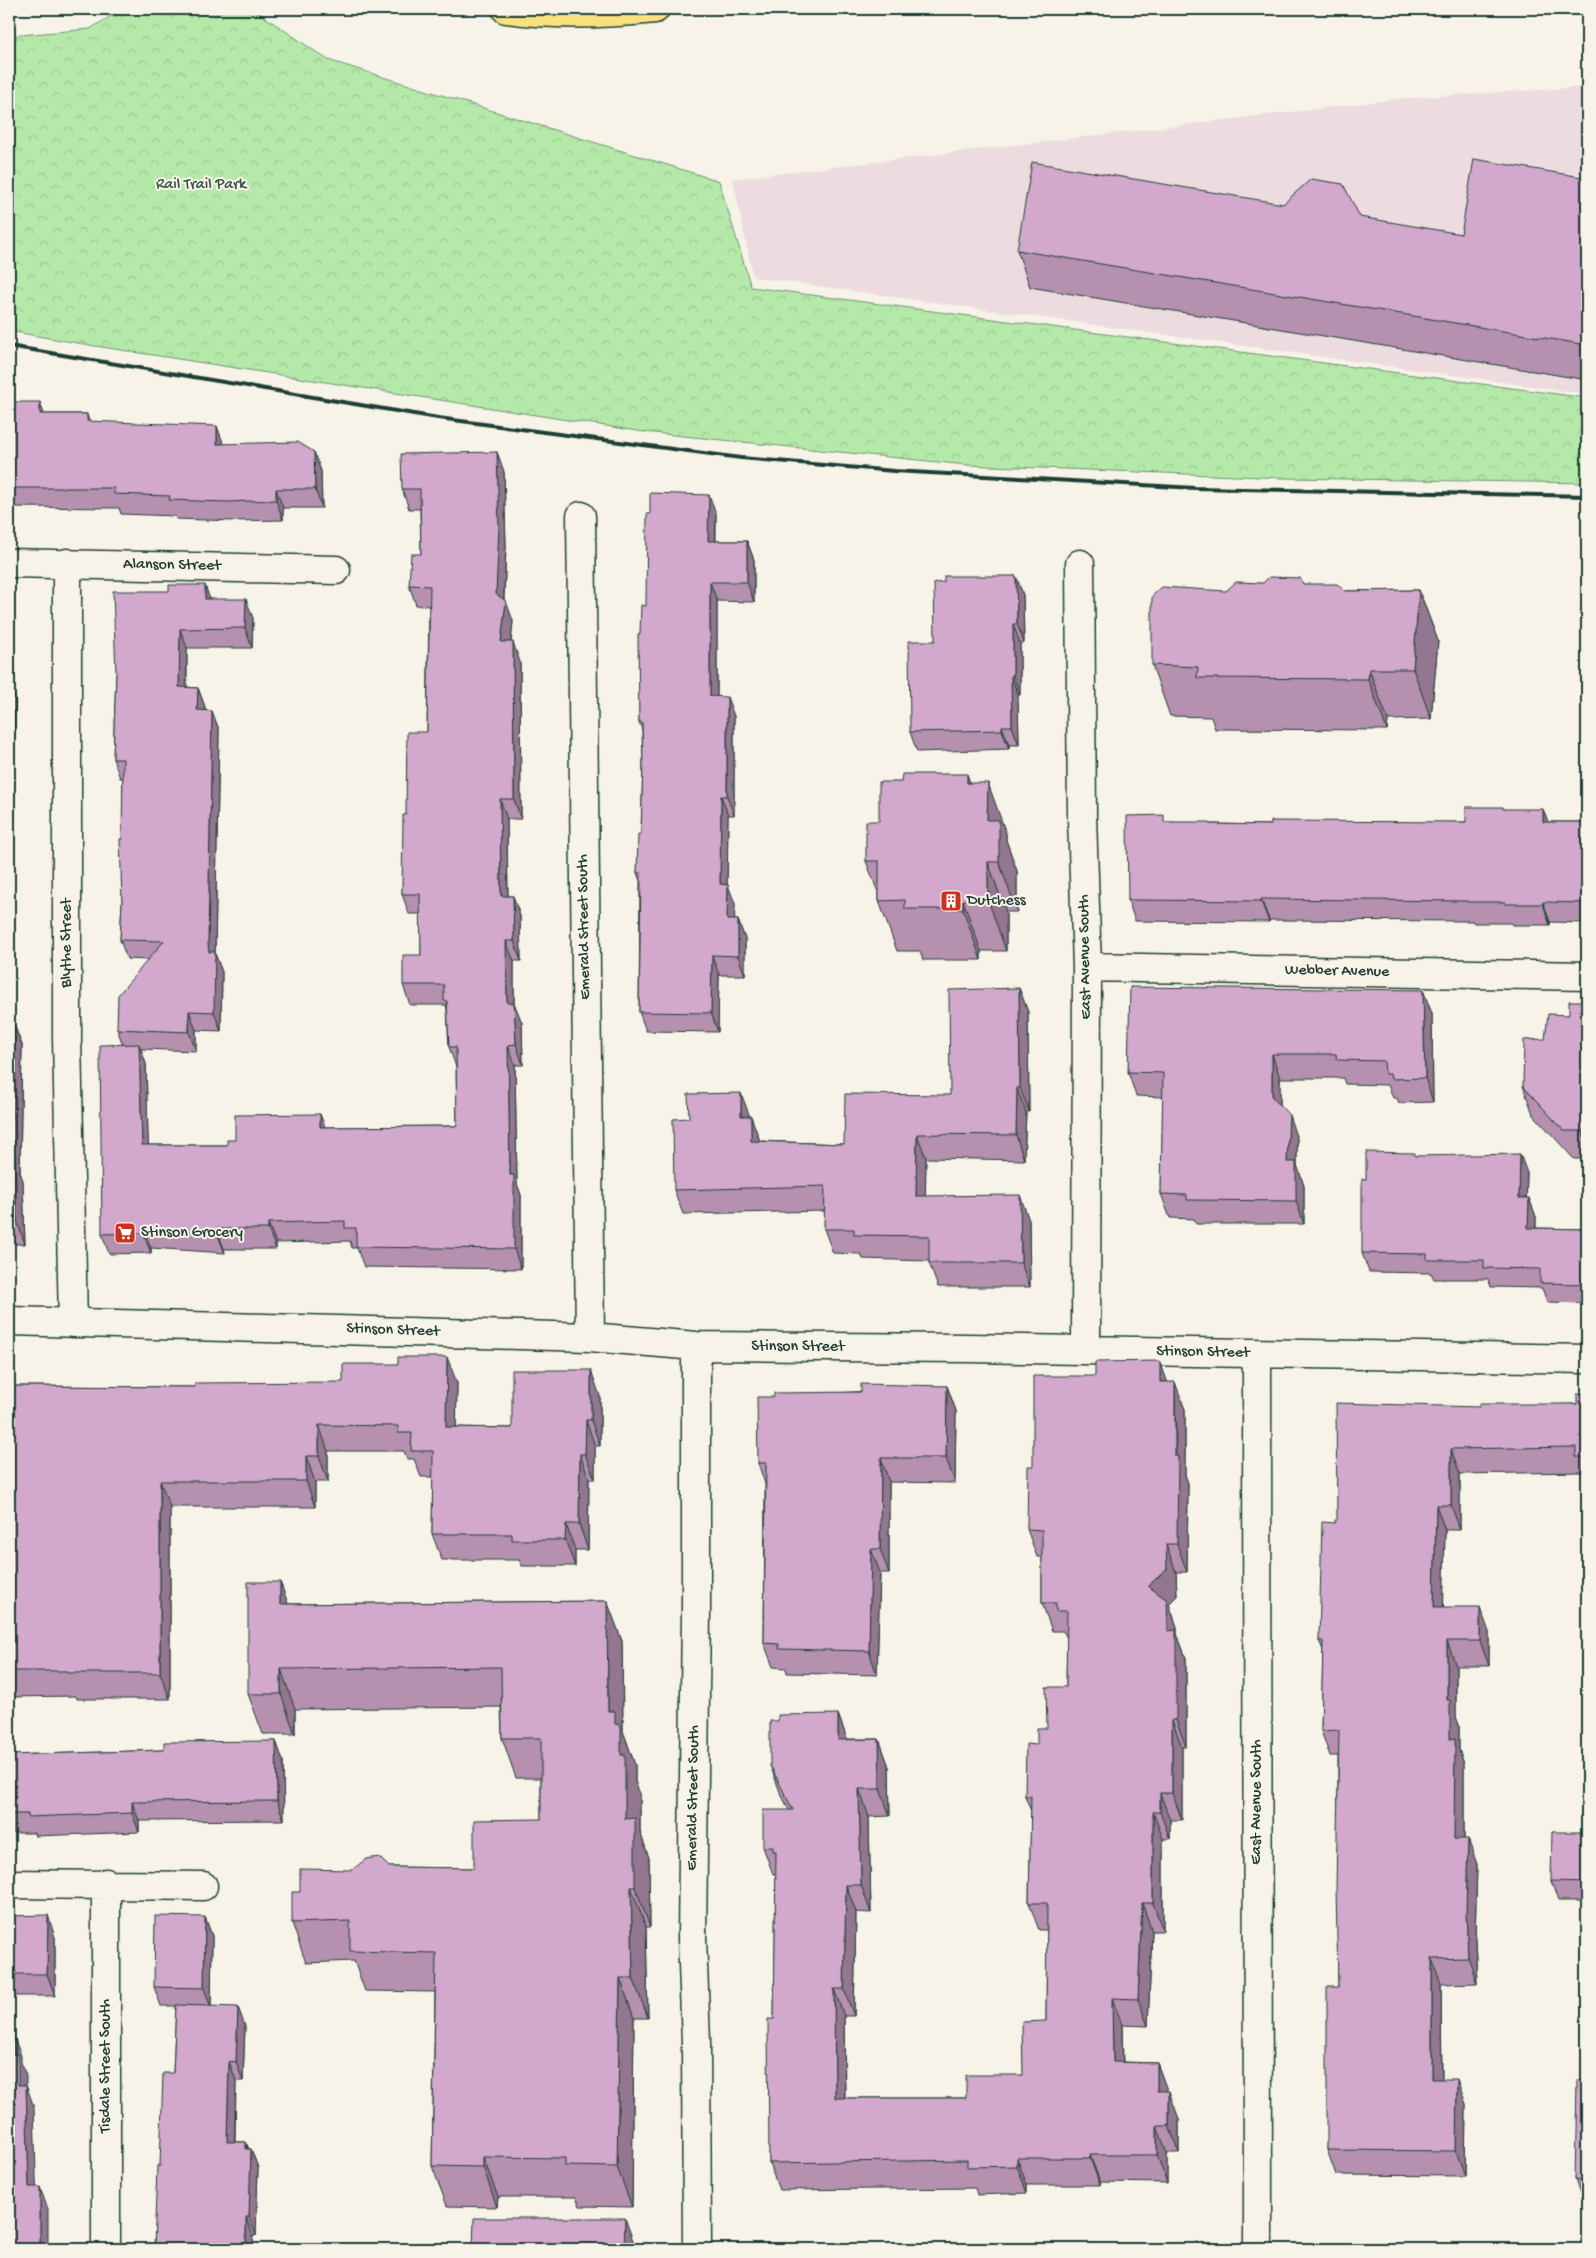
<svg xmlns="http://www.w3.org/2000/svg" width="1596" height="2258" font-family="'Gochi Hand',sans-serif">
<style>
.built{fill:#ecdce0}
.forest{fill:url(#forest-crowns);stroke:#6a936f}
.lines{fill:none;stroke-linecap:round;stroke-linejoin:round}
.minor-casing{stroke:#1f3d34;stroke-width:31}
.major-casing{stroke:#1f3d34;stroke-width:31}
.minor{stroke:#f7f3e8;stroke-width:28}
.major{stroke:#fae180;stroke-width:28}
.rail{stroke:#1f3d34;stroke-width:4}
.wall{fill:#b590af;stroke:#1f3d34}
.shaded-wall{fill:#93768f;stroke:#1f3d34}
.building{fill:#d2a8cc;stroke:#1f3d34}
.labels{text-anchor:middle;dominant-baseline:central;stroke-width:4;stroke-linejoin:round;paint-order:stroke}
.park-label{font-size:16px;fill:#365746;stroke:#f7f3e8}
.street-label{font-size:16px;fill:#1f3d34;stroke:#f7f3e8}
.poi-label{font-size:16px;fill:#1f3d34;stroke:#f7f3e8;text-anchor:start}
</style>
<defs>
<pattern id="forest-crowns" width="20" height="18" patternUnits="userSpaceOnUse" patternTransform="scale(1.25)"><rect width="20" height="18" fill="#b5e9aa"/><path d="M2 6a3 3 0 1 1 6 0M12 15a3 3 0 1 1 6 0" fill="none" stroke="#9bc993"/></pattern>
</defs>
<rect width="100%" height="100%" fill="#f7f3e8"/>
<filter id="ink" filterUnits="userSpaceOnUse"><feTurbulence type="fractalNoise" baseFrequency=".02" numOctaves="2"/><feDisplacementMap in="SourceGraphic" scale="10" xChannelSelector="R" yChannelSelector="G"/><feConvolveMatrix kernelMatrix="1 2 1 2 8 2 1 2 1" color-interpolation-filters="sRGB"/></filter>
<g filter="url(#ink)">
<path class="built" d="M 1587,87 L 1587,394 L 753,277 L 733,179 L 1407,98 Z"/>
<path class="forest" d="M 122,9 L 253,9 L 328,60 L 719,181 L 751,287 L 1587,398 L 1587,483 L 1285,478 L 967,465 L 644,432 L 89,345 L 9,331 L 9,36 L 90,29 Z"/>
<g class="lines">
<g class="minor-casing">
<path id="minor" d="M 581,516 L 590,1337
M 9,563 L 336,570
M 67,563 L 67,1038 L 73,1323
M 1080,564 L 1082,818 L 1087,967 L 1086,1350
M 1087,967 L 1587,976
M 9,1321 L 590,1337 L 696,1346 L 968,1348 L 1587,1359
M 696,1346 L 696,1612 L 692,1938 L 696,2042 L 697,2249
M 1257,1354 L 1258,2249
M 106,1883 L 106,2249
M 9,1884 L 203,1886"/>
</g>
<g class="major-casing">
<path id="major" d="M 506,9 C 556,16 606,14 655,9"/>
</g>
<use href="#minor" class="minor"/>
<use href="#major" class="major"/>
<path class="rail" d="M 9,346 L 438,418 L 741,458 L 894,471 L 1195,488 L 1587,496"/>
</g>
<path class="wall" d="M 1587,178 L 1587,380 L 1030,287 L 1017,250 L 1461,234 Z
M 9,402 L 44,414 L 87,414 L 89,421 L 224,444 L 314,452 L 321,471 L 322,508 L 283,508 L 283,520 L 234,521 L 176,519 L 175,516 L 121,514 L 119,508 L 9,507 Z
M 497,452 L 504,472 L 506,547 L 504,599 L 513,621 L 511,642 L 520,662 L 521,819 L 507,819 L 508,896 L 513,896 L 520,916 L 521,961 L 514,961 L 514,1003 L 522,1023 L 523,1065 L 515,1065 L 517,1184 L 521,1195 L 521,1269 L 364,1267 L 357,1248 L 352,1248 L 350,1241 L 276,1243 L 276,1249 L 224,1249 L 225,1253 L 151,1248 L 151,1253 L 109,1254 L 102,1234 L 123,1045 L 117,1029 L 148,960 L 127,959 L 120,940 L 122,902 L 123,778 L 120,778 L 113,759 L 116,674 L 210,599 L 253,618 L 252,648 L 187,648 L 187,687 L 198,688 L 205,707 L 205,711 L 212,711 L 219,730 L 215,954 L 222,972 L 221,1031 L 196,1030 L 196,1051 L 141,1049 L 146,1064 L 148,1145 L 227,1145 L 235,1140 L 325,1127 L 457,1126 L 456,1067 L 449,1047 L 447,1010 L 446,1005 L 410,1005 L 403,985 L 421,955 L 421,914 L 409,914 L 402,894 L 406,815 L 427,732 L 429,606 L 416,605 L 409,585 L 421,554 L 420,509 L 409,509 L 402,489 Z
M 709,495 L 716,514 L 716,541 L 747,541 L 754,560 L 754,602 L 717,601 L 717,697 L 734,716 L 734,815 L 728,815 L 727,885 L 735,904 L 734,920 L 738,920 L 745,939 L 745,975 L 719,975 L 718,1032 L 646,1031 L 639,1012 L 640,881 L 637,873 L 641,834 L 643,763 L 642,730 L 639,722 L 640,634 L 646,606 Z
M 1016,576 L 1023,595 L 1024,643 L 1020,643 L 1020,695 L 1018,695 L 1019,745 L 1009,745 L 1009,749 L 917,752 L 910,732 L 935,641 L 944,582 Z
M 1303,584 L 1345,591 L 1419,590 L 1438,641 L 1431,719 L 1388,720 L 1387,730 L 1215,729 L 1211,717 L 1170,716 L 1152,665 L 1226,591 Z
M 9,682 L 15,698 L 14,757 L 12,757 L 11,789 L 9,791 Z
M 970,783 L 1006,833 L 1006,840 L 1017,871 L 1017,912 L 1006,912 L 1006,951 L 981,951 L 981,960 L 923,960 L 920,951 L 897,951 L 879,901 L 879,895 L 866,861 L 879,821 Z
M 1504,809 L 1548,822 L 1587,822 L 1587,923 L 1550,922 L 1550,925 L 1512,925 L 1511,923 L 1474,923 L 1473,921 L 1269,920 L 1269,922 L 1135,921 L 1128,900 L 1166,822 L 1210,824 L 1271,825 L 1466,822 Z
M 1019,988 L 1028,1012 L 1029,1112 L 1026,1112 L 1024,1160 L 926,1158 L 925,1196 L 1029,1220 L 1030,1287 L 938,1287 L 929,1263 L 929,1261 L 863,1259 L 861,1254 L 833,1253 L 824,1229 L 825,1211 L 683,1214 L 674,1190 L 749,1116 L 760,1141 L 844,1144 L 950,1095 Z
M 1423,990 L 1432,1014 L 1433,1102 L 1399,1103 L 1397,1098 L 1393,1098 L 1388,1085 L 1345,1084 L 1343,1078 L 1280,1078 L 1280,1106 L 1297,1139 L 1297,1165 L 1304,1186 L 1304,1224 L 1196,1224 L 1194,1219 L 1170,1218 L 1161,1194 L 1163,1097 L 1136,1096 L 1128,1072 Z
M 1587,1001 L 1587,1159 L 1574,1159 L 1533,1114 L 1523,1086 L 1545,1039 L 1569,1015 Z
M 9,1022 L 13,1022 L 22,1045 L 20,1172 L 23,1181 L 25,1244 L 9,1244 Z
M 1416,1156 L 1527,1173 L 1526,1198 L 1529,1198 L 1536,1217 L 1536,1228 L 1587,1229 L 1587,1303 L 1547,1302 L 1542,1288 L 1491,1287 L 1488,1279 L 1434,1279 L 1431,1273 L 1369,1272 L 1362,1253 Z
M 1160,1361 L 1167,1382 L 1185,1409 L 1185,1475 L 1188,1483 L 1187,1572 L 1176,1572 L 1177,1596 L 1169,1604 L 1177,1627 L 1177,1634 L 1186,1658 L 1186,1747 L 1182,1747 L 1182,1820 L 1170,1820 L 1170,1839 L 1163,1839 L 1163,1931 L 1152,1931 L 1148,2026 L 1122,2025 L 1123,2062 L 1157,2063 L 1167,2091 L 1179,2119 L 1179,2153 L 1167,2153 L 1167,2183 L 1100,2182 L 1100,2185 L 1027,2185 L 1027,2193 L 977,2195 L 975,2188 L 779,2190 L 769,2163 L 774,2019 L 776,1874 L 773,1874 L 763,1847 L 789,1810 L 780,1792 L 770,1765 L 838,1714 L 847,1739 L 879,1739 L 889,1767 L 890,1816 L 869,1817 L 871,1913 L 856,1912 L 854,2016 L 844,2016 L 845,2098 L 966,2098 L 1023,2075 L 1046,2021 L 1047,1930 L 1039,1930 L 1029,1903 L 1031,1811 L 1025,1796 L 1037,1745 L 1047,1728 L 1066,1687 L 1067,1638 L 1063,1631 L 1052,1631 L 1042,1603 L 1042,1557 L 1037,1557 L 1027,1529 L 1033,1466 L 1095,1376 Z
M 457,1383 L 456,1427 L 512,1428 L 600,1396 L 600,1446 L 595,1446 L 595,1479 L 589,1479 L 588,1550 L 575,1550 L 575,1566 L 522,1566 L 519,1560 L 442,1560 L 432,1534 L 433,1477 L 421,1477 L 414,1459 L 407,1459 L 404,1451 L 328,1451 L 328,1482 L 315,1482 L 315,1507 L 170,1507 L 170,1699 L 77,1699 L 76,1696 L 9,1697 L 9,1386 L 195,1387 Z
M 947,1386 L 956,1411 L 955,1483 L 889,1482 L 889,1573 L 880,1573 L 877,1675 L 787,1673 L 786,1668 L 773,1667 L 764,1643 L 765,1484 L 758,1463 L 774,1397 Z
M 1587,1394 L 1587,1482 L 1585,1482 L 1582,1472 L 1460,1474 L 1460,1530 L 1445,1530 L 1443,1607 L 1489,1632 L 1489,1666 L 1456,1666 L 1456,1717 L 1459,1725 L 1459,1750 L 1464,1764 L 1464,1839 L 1477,1864 L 1475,1939 L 1477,1983 L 1441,1984 L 1442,2079 L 1466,2104 L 1465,2176 L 1336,2175 L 1327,2150 L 1338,1987 L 1338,1756 L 1330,1756 L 1321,1731 L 1323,1650 L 1319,1641 L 1335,1523 L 1337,1520 L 1479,1407 L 1577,1404 Z
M 280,1582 L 288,1604 L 607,1601 L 622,1641 L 623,1731 L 635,1765 L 635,1782 L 640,1794 L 640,1832 L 649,1858 L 650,1927 L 646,1927 L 648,2018 L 634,2018 L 632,2207 L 580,2206 L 576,2197 L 498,2197 L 497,2207 L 447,2206 L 432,2166 L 435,1992 L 365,1991 L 354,1961 L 306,1963 L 292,1923 L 300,1892 L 352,1870 L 389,1867 L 474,1868 L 541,1819 L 541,1778 L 516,1778 L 502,1738 L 501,1707 L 295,1709 L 295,1734 L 263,1734 L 248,1694 Z
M 276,1741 L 283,1761 L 284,1820 L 139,1821 L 139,1832 L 35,1836 L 34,1833 L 9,1833 L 9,1755 L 164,1750 Z
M 1587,1832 L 1587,1901 L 1558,1901 L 1551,1881 Z
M 9,1916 L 55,1937 L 55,1996 L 9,1996 Z
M 205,1917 L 212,1936 L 211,2006 L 245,2026 L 243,2081 L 236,2081 L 235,2142 L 246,2142 L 249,2149 L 251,2149 L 258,2168 L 256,2236 L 253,2236 L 253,2249 L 154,2249 L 160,2166 L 173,2073 L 176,2006 L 161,2006 L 154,1987 Z
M 1587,2081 L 1587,2200 L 1582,2200 L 1575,2180 Z"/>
<path class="shaded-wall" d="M 40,402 L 47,422 L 40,414 Z
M 217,426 L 224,445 L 217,444 Z
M 314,452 L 321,471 L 322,508 L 315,489 Z
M 497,452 L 504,472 L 506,547 L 503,614 L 496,594 Z
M 276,489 L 283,508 L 283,520 L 276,500 Z
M 709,495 L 716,514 L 715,560 L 708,541 Z
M 747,541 L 754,560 L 754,602 L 747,582 Z
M 1016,576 L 1023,595 L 1024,643 L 1017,624 Z
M 710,582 L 717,601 L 717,716 L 710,696 Z
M 205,585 L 212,605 L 205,599 Z
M 1419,590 L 1438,641 L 1431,719 L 1413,669 Z
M 246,599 L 253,618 L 252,648 L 245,628 Z
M 506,601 L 513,621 L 509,662 L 501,642 Z
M 1013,624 L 1020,643 L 1020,695 L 1013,676 Z
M 180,629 L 187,648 L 186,706 L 179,687 Z
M 513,642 L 520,662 L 521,819 L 514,799 Z
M 1369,669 L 1388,720 L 1387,730 L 1368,679 Z
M 1011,676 L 1018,695 L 1019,745 L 1012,726 Z
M 9,682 L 15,698 L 14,757 L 9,741 Z
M 198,688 L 205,707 L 204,730 L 197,710 Z
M 727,697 L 734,716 L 734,815 L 727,796 Z
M 212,711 L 219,730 L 215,954 L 222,972 L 221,1031 L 214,1012 L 208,944 Z
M 1002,726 L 1009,745 L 1009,749 L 1002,730 Z
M 9,748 L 12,757 L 11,789 L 9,791 Z
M 967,774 L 985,824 L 967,783 Z
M 988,783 L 1006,833 L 1006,840 L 1017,871 L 1017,912 L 999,862 L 987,820 Z
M 721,796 L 728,815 L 727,904 L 720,884 Z
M 500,799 L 507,819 L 508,916 L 501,896 Z
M 1543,809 L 1551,830 L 1543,822 Z
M 9,811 L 10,821 L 11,848 L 9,849 Z
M 988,862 L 1006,912 L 1006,951 L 988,900 Z
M 728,885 L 735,904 L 734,939 L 727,920 Z
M 513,896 L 520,916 L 521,961 L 514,941 Z
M 1261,899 L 1269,920 L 1269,922 L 1261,901 Z
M 963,900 L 981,951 L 981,960 L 963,909 Z
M 1543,902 L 1550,922 L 1550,925 L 1543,904 Z
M 738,920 L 745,939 L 745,975 L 738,956 Z
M 506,941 L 514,961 L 514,1023 L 507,1003 Z
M 712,955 L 719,975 L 718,1032 L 711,1013 Z
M 1019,988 L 1028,1012 L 1029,1112 L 1020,1088 Z
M 1423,990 L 1432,1014 L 1433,1102 L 1425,1078 Z
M 514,1003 L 522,1023 L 523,1065 L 516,1044 Z
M 189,1011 L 196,1030 L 196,1051 L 189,1032 Z
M 13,1022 L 22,1045 L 20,1172 L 23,1181 L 25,1244 L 17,1221 L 11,1159 Z
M 139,1044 L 146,1064 L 149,1165 L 142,1145 Z
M 508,1045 L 515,1065 L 517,1184 L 521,1195 L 521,1269 L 514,1249 L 510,1175 Z
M 1272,1054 L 1280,1078 L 1280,1121 L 1272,1097 Z
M 1017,1088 L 1026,1112 L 1024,1160 L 1016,1135 Z
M 741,1093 L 750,1117 L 741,1116 Z
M 320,1114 L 328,1134 L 320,1127 Z
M 1289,1115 L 1297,1139 L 1297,1165 L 1304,1186 L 1304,1224 L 1296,1201 L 1287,1162 Z
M 751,1116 L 760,1141 L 760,1165 L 751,1141 Z
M 1587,1126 L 1587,1144 L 1582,1131 Z
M 917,1134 L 926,1158 L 925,1220 L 916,1196 Z
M 1520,1154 L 1527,1173 L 1526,1217 L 1519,1198 Z
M 1020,1195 L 1029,1220 L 1030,1287 L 1021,1263 Z
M 1529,1198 L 1536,1217 L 1535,1247 L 1528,1228 Z
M 268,1223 L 276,1243 L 276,1249 L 268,1229 Z
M 143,1228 L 151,1248 L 151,1253 L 143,1233 Z
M 217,1229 L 224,1249 L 225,1253 L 217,1233 Z
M 447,1357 L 457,1383 L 456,1453 L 446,1427 Z
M 1160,1361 L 1170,1389 L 1160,1382 Z
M 591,1370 L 600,1396 L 600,1446 L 591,1420 Z
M 1175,1382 L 1185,1409 L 1185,1475 L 1188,1483 L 1187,1572 L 1177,1544 Z
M 947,1386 L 956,1411 L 955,1483 L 946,1458 Z
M 586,1420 L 595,1446 L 595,1479 L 585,1454 Z
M 319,1425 L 328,1451 L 328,1482 L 319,1456 Z
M 1451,1449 L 1460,1474 L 1460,1530 L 1451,1505 Z
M 580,1454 L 589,1479 L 588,1550 L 579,1524 Z
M 306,1456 L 315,1482 L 315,1507 L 306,1481 Z
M 881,1458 L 889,1482 L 889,1573 L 880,1549 Z
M 160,1481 L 170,1507 L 170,1699 L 160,1673 Z
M 1436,1505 L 1445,1530 L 1443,1632 L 1434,1607 Z
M 566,1524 L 575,1550 L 575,1566 L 565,1540 Z
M 1166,1544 L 1176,1572 L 1177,1596 L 1169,1604 L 1177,1627 L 1177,1634 L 1186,1658 L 1186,1747 L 1176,1720 L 1148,1586 Z
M 871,1549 L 880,1573 L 877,1675 L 869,1651 Z
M 280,1582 L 295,1622 L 280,1604 Z
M 607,1601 L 622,1641 L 623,1731 L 635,1765 L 635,1782 L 640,1794 L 640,1832 L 649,1858 L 650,1927 L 635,1887 L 625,1819 L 621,1755 L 608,1711 Z
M 1480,1607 L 1489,1632 L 1489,1666 L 1480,1641 Z
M 1447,1641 L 1456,1666 L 1456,1717 L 1459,1725 L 1459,1750 L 1464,1764 L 1464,1864 L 1454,1839 L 1450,1739 L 1447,1700 Z
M 281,1669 L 295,1709 L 295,1734 L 281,1694 Z
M 838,1714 L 848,1742 L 838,1740 Z
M 1172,1720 L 1182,1747 L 1182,1820 L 1172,1793 Z
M 879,1739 L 889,1767 L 890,1816 L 880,1789 Z
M 276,1741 L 283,1761 L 284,1820 L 277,1801 Z
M 859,1789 L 869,1817 L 871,1913 L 861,1885 Z
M 1160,1793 L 1170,1820 L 1170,1839 L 1160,1812 Z
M 132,1802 L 139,1821 L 139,1832 L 132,1813 Z
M 1153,1812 L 1163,1839 L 1163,1931 L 1153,1903 Z
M 1468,1839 L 1477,1864 L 1475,1939 L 1477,1983 L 1468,1958 L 1466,1914 Z
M 846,1885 L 856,1912 L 854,2016 L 844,1989 Z
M 631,1887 L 646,1927 L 648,2018 L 633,1978 Z
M 1142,1903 L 1152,1931 L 1148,2026 L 1138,1999 Z
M 48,1915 L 55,1937 L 55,1996 L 47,1974 Z
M 205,1917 L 212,1936 L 211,2008 L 204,1988 Z
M 1432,1959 L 1441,1984 L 1442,2104 L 1432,2079 Z
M 620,1978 L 634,2018 L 632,2207 L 617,2167 Z
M 834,1989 L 844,2016 L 845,2125 L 835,2098 Z
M 1112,1998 L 1122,2025 L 1123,2090 L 1113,2062 Z
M 238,2007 L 245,2026 L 243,2081 L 236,2062 Z
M 13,2034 L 21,2056 L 21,2062 L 26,2076 L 26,2106 L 18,2085 L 13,2054 Z
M 229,2061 L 236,2081 L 234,2161 L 227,2142 Z
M 1157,2063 L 1167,2090 L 1167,2119 L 1157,2091 Z
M 1457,2079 L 1466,2104 L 1465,2176 L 1456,2151 Z
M 26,2085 L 34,2107 L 37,2209 L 29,2187 Z
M 1169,2091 L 1179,2119 L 1179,2153 L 1169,2126 Z
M 1157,2126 L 1167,2153 L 1167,2183 L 1157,2155 Z
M 246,2142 L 250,2154 L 251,2149 L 258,2168 L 256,2236 L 249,2217 L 246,2149 Z
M 1090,2155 L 1100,2182 L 1100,2185 L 1090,2158 Z
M 483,2157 L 498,2197 L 497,2207 L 483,2167 Z
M 1017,2158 L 1027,2185 L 1027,2193 L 1017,2166 Z
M 40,2187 L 48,2209 L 48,2249 L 40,2249 Z
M 246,2217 L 253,2236 L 253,2249 L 246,2249 Z
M 625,2218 L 636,2249 L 624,2249 Z"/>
<path class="building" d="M 1474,159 L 1587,178 L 1587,345 L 1017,250 L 1032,162 L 1283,204 L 1311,179 L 1343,184 L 1360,217 L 1461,234 Z
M 9,402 L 40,402 L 40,414 L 87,414 L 87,421 L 217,426 L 217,444 L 298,442 L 314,452 L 315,489 L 276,489 L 276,500 L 227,502 L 169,500 L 170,496 L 114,494 L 114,488 L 9,488 Z
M 497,452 L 499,527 L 496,594 L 506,601 L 501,642 L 513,642 L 514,799 L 500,799 L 501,896 L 513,896 L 514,941 L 506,941 L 507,1003 L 514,1003 L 516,1044 L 508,1045 L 510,1175 L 514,1175 L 514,1249 L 356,1247 L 356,1228 L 345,1228 L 345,1221 L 268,1223 L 268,1229 L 217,1229 L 217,1233 L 143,1228 L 143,1233 L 102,1234 L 100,1045 L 139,1044 L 142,1145 L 227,1145 L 227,1140 L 235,1140 L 235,1115 L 320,1114 L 320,1127 L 457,1126 L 456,1047 L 449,1047 L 447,1001 L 444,1001 L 444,985 L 403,985 L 403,955 L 421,955 L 420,894 L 402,894 L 403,815 L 406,815 L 407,732 L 427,732 L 430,586 L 409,585 L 411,554 L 421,554 L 420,489 L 402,489 L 401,454 Z
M 650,493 L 709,495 L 708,541 L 747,541 L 747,582 L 710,582 L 710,696 L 727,697 L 727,796 L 721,796 L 720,884 L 728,885 L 727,920 L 738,920 L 738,956 L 712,955 L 711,1013 L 639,1012 L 641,873 L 637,873 L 638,834 L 641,834 L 643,763 L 642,722 L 639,722 L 638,634 L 640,634 L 641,605 L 646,606 L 647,514 L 650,514 Z
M 944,576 L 1016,576 L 1017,624 L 1013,624 L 1013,676 L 1011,676 L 1012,726 L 1002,726 L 1002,730 L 910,732 L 909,641 L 935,641 L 934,583 L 944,582 Z
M 1269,577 L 1300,578 L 1303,584 L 1337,584 L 1345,591 L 1419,590 L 1413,669 L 1369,669 L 1368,679 L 1197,678 L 1198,667 L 1152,665 L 1152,596 L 1162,587 L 1226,591 L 1236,582 L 1263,583 Z
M 169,585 L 205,585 L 205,599 L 246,599 L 245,628 L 180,629 L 179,687 L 198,688 L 197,710 L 212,711 L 208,944 L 209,952 L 215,952 L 214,1012 L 189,1011 L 189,1032 L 117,1029 L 118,995 L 164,941 L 120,940 L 122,902 L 120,839 L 122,839 L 123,759 L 113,759 L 116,674 L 113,591 L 169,591 Z
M 902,774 L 967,774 L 967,783 L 988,783 L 987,820 L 999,820 L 999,862 L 988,862 L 988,900 L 963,900 L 963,909 L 905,909 L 905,900 L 879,901 L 879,861 L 866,861 L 866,821 L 879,821 L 879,782 L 901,782 Z
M 1466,807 L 1503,807 L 1503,809 L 1543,809 L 1543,822 L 1587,822 L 1587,903 L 1543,902 L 1543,904 L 1505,904 L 1505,902 L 1467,902 L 1467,901 L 1261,899 L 1261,901 L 1128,900 L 1127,816 L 1164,815 L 1164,822 L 1209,822 L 1209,824 L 1271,825 L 1271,821 L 1466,822 Z
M 1130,987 L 1423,990 L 1425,1078 L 1391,1079 L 1390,1074 L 1385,1074 L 1384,1061 L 1337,1060 L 1336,1054 L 1272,1054 L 1272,1097 L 1289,1115 L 1287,1162 L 1296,1162 L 1296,1201 L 1187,1200 L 1187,1195 L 1161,1194 L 1163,1073 L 1128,1072 Z
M 1019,988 L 1020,1088 L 1017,1088 L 1016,1135 L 917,1134 L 916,1196 L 1020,1195 L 1021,1263 L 929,1263 L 929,1236 L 854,1235 L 854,1229 L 824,1229 L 825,1186 L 674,1190 L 673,1119 L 689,1118 L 688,1094 L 741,1093 L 741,1116 L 751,1116 L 751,1141 L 844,1144 L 845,1094 L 950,1095 L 949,990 Z
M 1569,1001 L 1587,1001 L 1587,1126 L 1582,1131 L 1564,1131 L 1523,1086 L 1524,1040 L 1545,1039 L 1548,1014 L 1569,1015 Z
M 9,1022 L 13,1022 L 11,1159 L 15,1159 L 17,1221 L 9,1221 Z
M 1366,1152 L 1415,1153 L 1415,1156 L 1520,1154 L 1519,1198 L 1529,1198 L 1528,1228 L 1587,1229 L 1587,1284 L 1540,1283 L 1540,1269 L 1484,1268 L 1484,1260 L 1427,1260 L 1427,1254 L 1362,1253 L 1362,1179 L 1366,1179 Z
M 398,1357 L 447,1357 L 446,1427 L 512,1428 L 512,1370 L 591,1370 L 591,1420 L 586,1420 L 585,1454 L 580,1454 L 579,1524 L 566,1524 L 565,1540 L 512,1540 L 512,1534 L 432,1534 L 433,1451 L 411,1451 L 412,1433 L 398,1433 L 398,1426 L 319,1425 L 319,1456 L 306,1456 L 306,1481 L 160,1481 L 160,1673 L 67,1673 L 67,1671 L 9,1671 L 9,1386 L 195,1387 L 195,1383 L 343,1382 L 343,1364 L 398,1364 Z
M 1160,1361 L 1160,1382 L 1175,1382 L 1175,1456 L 1178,1456 L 1177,1544 L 1166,1544 L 1167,1569 L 1148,1586 L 1167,1600 L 1168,1631 L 1176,1630 L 1176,1720 L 1172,1720 L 1172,1793 L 1160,1793 L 1160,1812 L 1153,1812 L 1153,1903 L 1142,1903 L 1138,1999 L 1112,1998 L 1113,2062 L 1157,2063 L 1157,2091 L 1169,2091 L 1169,2126 L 1157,2126 L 1157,2155 L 1090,2155 L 1090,2158 L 1017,2158 L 1017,2166 L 967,2167 L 967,2160 L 769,2163 L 768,2019 L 774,2019 L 776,1851 L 773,1851 L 773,1847 L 763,1847 L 763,1810 L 793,1810 L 770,1765 L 770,1721 L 778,1721 L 778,1715 L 838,1714 L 838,1740 L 879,1739 L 880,1789 L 859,1789 L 861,1885 L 846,1885 L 844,1989 L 834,1989 L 835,2098 L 966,2098 L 966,2075 L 1023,2075 L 1022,2022 L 1046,2021 L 1047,1903 L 1029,1903 L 1031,1796 L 1025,1796 L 1026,1744 L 1037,1745 L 1037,1728 L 1047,1728 L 1046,1687 L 1066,1687 L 1067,1611 L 1056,1611 L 1056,1603 L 1042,1603 L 1042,1530 L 1027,1529 L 1028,1466 L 1033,1466 L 1033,1376 L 1095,1376 L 1095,1362 Z
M 861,1384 L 947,1386 L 946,1458 L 881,1458 L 880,1549 L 871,1549 L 869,1651 L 779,1649 L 779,1644 L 764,1643 L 766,1463 L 758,1463 L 757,1397 L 774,1397 L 774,1393 L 861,1392 Z
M 1577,1394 L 1587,1394 L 1587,1457 L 1576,1457 L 1576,1447 L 1451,1449 L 1451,1505 L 1436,1505 L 1434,1607 L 1480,1607 L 1480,1641 L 1447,1641 L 1447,1700 L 1450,1700 L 1450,1739 L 1455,1738 L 1454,1839 L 1468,1839 L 1466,1914 L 1468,1958 L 1432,1959 L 1432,2079 L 1457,2079 L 1456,2151 L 1327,2150 L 1327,1987 L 1338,1987 L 1336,1888 L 1339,1730 L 1321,1731 L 1323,1641 L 1319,1641 L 1322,1522 L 1335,1523 L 1335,1520 L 1337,1520 L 1336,1403 L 1479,1407 L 1479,1404 L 1577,1404 Z
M 248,1582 L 280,1582 L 280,1604 L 607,1601 L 608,1711 L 615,1711 L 615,1724 L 621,1725 L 621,1755 L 625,1755 L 625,1819 L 635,1818 L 635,1887 L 631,1887 L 633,1978 L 620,1978 L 617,2167 L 565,2166 L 565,2158 L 483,2157 L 483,2167 L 432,2166 L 436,1953 L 350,1951 L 350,1921 L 292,1923 L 292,1892 L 300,1892 L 300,1869 L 352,1870 L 366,1859 L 379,1857 L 389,1867 L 474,1868 L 474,1820 L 541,1819 L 541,1738 L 502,1738 L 501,1667 L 281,1669 L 281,1694 L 248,1694 Z
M 276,1741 L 277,1801 L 132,1802 L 132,1813 L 28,1817 L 28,1814 L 9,1814 L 9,1755 L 164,1750 L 164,1742 Z
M 1552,1832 L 1587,1832 L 1587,1882 L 1551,1881 Z
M 48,1915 L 47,1974 L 9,1974 L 9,1916 Z
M 155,1916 L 205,1917 L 204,1988 L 154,1987 Z
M 176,2005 L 238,2007 L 236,2062 L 229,2061 L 227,2142 L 246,2142 L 246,2149 L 251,2149 L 249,2217 L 246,2217 L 246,2249 L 154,2249 L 157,2166 L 160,2166 L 163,2073 L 173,2073 Z
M 9,2034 L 13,2034 L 13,2054 L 18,2054 L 18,2085 L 26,2085 L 29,2187 L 40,2187 L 40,2249 L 9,2249 Z
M 1577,2081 L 1587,2081 L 1587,2181 L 1575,2180 Z
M 474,2218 L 625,2218 L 624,2249 L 473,2249 Z"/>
</g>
<defs>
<g id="building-square" transform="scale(1.125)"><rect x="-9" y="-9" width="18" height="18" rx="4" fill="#c8321e" stroke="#f7f3e8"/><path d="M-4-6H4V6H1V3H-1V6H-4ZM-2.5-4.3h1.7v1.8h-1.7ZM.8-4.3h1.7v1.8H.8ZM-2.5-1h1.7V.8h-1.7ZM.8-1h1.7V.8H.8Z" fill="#fff"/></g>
<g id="supermarket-square" transform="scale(1.125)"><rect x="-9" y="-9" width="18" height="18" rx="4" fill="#c8321e" stroke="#f7f3e8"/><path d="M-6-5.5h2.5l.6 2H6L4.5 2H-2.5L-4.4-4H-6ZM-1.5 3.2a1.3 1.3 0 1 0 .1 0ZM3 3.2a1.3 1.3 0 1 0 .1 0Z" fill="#fff"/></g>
</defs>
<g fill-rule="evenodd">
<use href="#building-square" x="951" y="901"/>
<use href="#supermarket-square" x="125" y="1233"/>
</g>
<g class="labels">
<g class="park-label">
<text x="201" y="185">Rail Trail Park</text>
</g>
<g class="street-label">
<text transform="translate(172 566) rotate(1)">Alanson Street</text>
<text transform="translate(585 927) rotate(-91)">Emerald Street South</text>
<text transform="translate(67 943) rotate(-90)">Blythe Street</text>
<text transform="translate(1086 957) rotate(-91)">East Avenue South</text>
<text transform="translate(1337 972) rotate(1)">Webber Avenue</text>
<text transform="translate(393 1331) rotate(2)">Stinson Street</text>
<text x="798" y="1347">Stinson Street</text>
<text transform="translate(1203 1353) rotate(1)">Stinson Street</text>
<text transform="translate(694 1798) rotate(-89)">Emerald Street South</text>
<text transform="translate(1257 1802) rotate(-90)">East Avenue South</text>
<text transform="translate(106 2066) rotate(-90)">Tisdale Street South</text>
</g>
<g class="poi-label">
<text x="967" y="901">Dutchess</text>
<text x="141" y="1233">Stinson Grocery</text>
</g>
</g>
<rect width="1596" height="2258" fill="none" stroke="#f7f3e8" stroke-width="30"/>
<rect x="15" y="15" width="1566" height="2228" fill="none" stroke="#1f3d34" stroke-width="2" filter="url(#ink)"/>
</svg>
